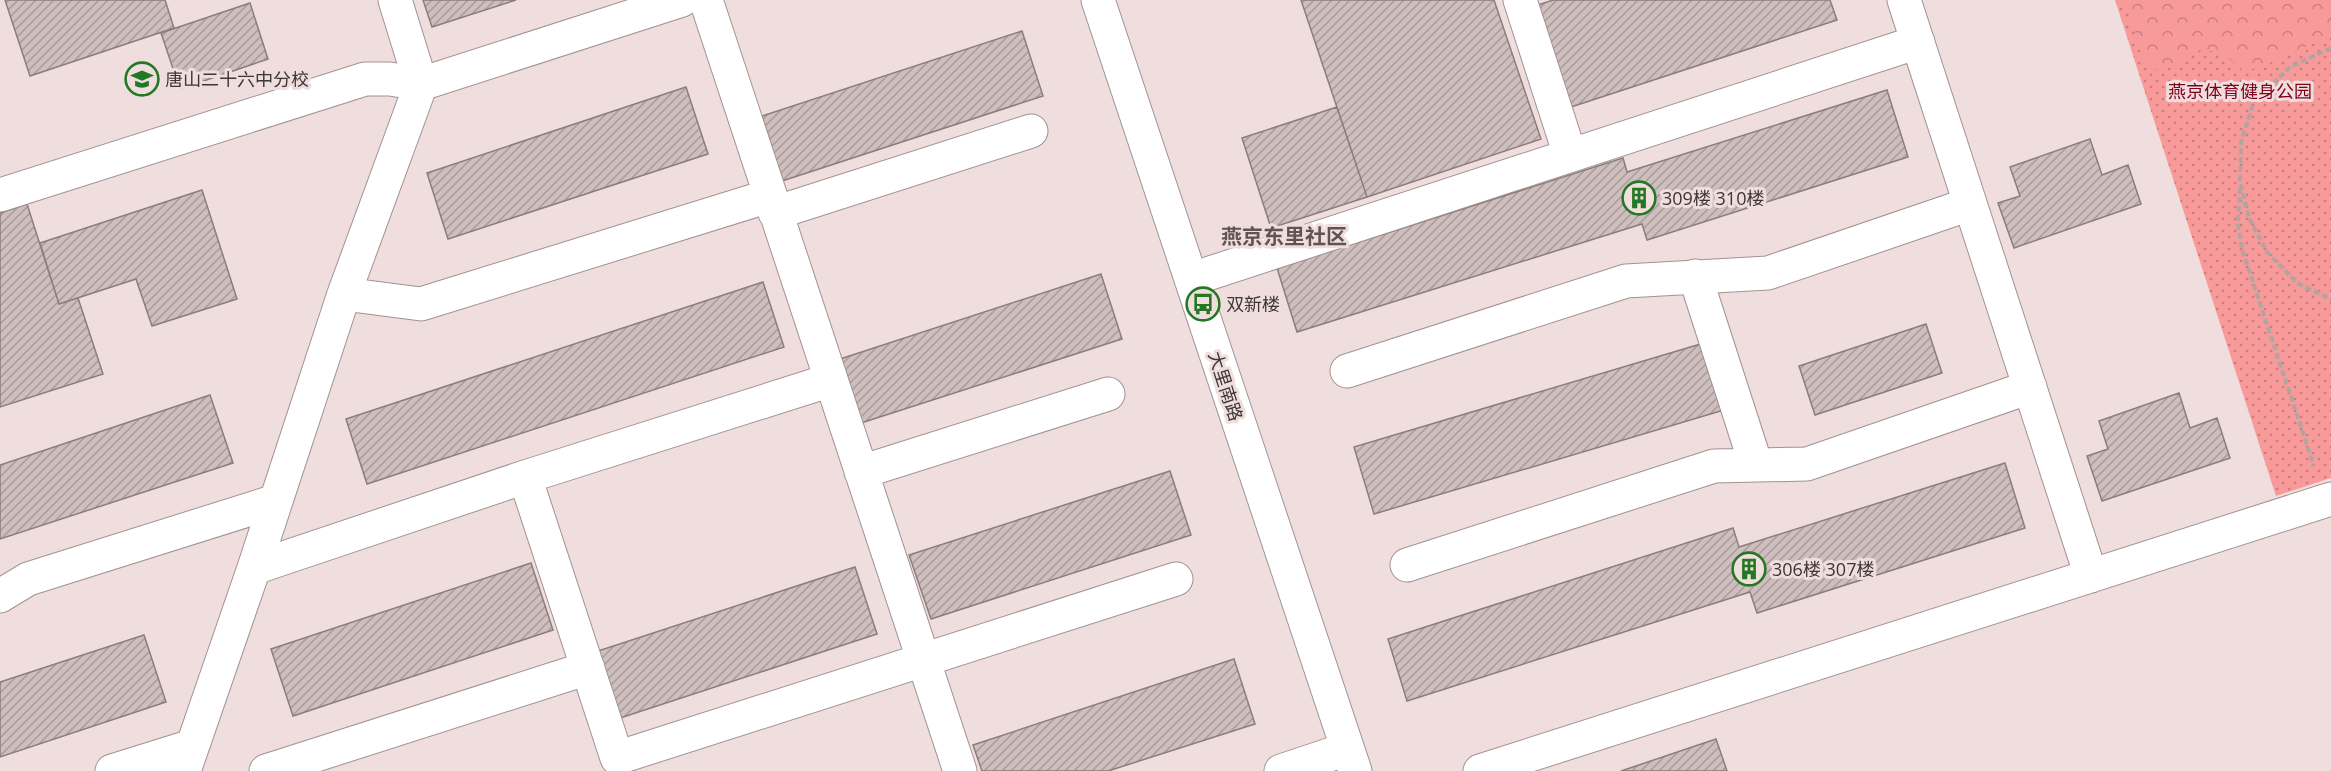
<svg xmlns="http://www.w3.org/2000/svg" width="2331" height="771" font-family="'Open Sans','Noto Sans SC',sans-serif">
<style>
.grass{fill:url(#grass-dots)}
.forest{fill:url(#forest-crowns)}
.building{fill:url(#building-hatch);stroke:#8c7d7c;stroke-width:1.5}
.lines{fill:none;stroke-linecap:round;stroke-linejoin:round}
.minor-casing{stroke:#a29292;stroke-width:35}
.tertiary-casing{stroke:#a29292;stroke-width:35}
.path{stroke:#b2a4a3;stroke-width:4;stroke-dasharray:6 3;stroke-linecap:butt}
.minor{stroke:#fff;stroke-width:33}
.tertiary{stroke:#fff;stroke-width:33}
.labels{text-anchor:middle;dominant-baseline:central;stroke-width:6;stroke-linejoin:round;paint-order:stroke}
.poi-label{font-size:18px;fill:#3d3636;stroke:#efdedd;text-anchor:start}
.park-label{font-size:18px;fill:#7f021d;stroke:#efdedd}
.street-label{font-size:18px;fill:#3d3636;stroke:#efdedd}
.quarter-label{font-size:21px;font-weight:bold;fill:#615352;stroke:#efdedd}
</style>
<defs>
<pattern id="grass-dots" width="8" height="8" patternUnits="userSpaceOnUse" patternTransform="scale(1.5)"><rect width="8" height="8" fill="#f89a99"/><path d="M2 2h.1M6 6h.1" fill="none" stroke="#ca7e7e" stroke-width="1.8" stroke-linecap="round"/></pattern>
<pattern id="forest-crowns" width="20" height="18" patternUnits="userSpaceOnUse" patternTransform="scale(1.5)"><rect width="20" height="18" fill="#f89a99"/><path d="M2 6a3 3 0 1 1 6 0M12 15a3 3 0 1 1 6 0" fill="none" stroke="#ca7e7e"/></pattern>
<pattern id="building-hatch" width="6" height="6" patternUnits="userSpaceOnUse" patternTransform="scale(1.5)"><rect width="6" height="6" fill="#cfbebe"/><path d="M-1 1l2-2M0 6l6-6M5 7l2-2" fill="none" stroke="#a99b9b"/></pattern>
</defs>
<rect width="100%" height="100%" fill="#efdedd"/>
<path class="grass" d="M 2115,0 L 2331,0 L 2331,478 L 2276,496 Z"/>
<path class="forest" d="M 2124,0 L 2331,0 L 2331,36 C 2301,47 2275,64 2244,71 L 2221,52 L 2200,50 L 2182,62 L 2161,70 L 2146,68 Z"/>
<path class="building" d="M 5,0 L 165,0 L 174,28 L 30,76 Z
M 423,0 L 516,0 L 432,27 Z
M 1301,0 L 1494,0 L 1541,139 L 1367,197 Z
M 1553,0 L 1830,0 L 1837,20 L 1571,107 L 1538,5 Z
M 250,3 L 268,59 L 180,89 L 161,33 Z
M 1022,31 L 1043,96 L 782,181 L 762,116 Z
M 686,87 L 708,154 L 448,239 L 427,173 Z
M 1887,90 L 1908,157 L 1647,240 L 1642,224 L 1297,332 L 1277,268 L 1623,158 L 1627,172 Z
M 1337,107 L 1367,197 L 1271,228 L 1242,138 Z
M 2090,139 L 2102,175 L 2128,165 L 2141,204 L 2014,248 L 1998,203 L 2020,196 L 2010,167 Z
M 202,190 L 237,299 L 152,326 L 136,279 L 59,304 L 40,243 Z
M 27,204 L 59,304 L 78,298 L 103,374 L 0,407 L 0,213 Z
M 1101,274 L 1122,339 L 861,423 L 840,359 Z
M 763,282 L 784,347 L 367,484 L 346,419 Z
M 1926,324 L 1942,373 L 1815,415 L 1799,366 Z
M 1704,343 L 1724,410 L 1374,514 L 1354,447 Z
M 2179,393 L 2190,428 L 2217,418 L 2230,458 L 2102,501 L 2087,456 L 2108,449 L 2099,421 Z
M 210,395 L 233,463 L 0,539 L 0,465 Z
M 2005,463 L 2025,528 L 1757,613 L 1750,592 L 1407,701 L 1388,639 L 1733,528 L 1739,547 Z
M 1170,471 L 1191,535 L 931,619 L 909,555 Z
M 531,563 L 553,630 L 293,716 L 271,649 Z
M 855,567 L 877,634 L 617,719 L 595,652 Z
M 144,635 L 166,702 L 0,757 L 0,682 Z
M 1234,659 L 1255,724 L 1108,771 L 982,771 L 973,745 Z
M 1716,739 L 1727,771 L 1621,771 Z"/>
<g class="lines">
<g class="minor-casing">
<path id="minor" d="M 706,0 L 960,771
M 1520,0 L 1570,155
M 1904,0 L 2091,576
M 0,195 L 365,79 L 390,79 L 421,84 L 682,0
M 775,213 L 1031,131
M 1201,276 L 1918,42
M 1695,276 L 1756,465
M 344,294 L 421,304 L 769,196
M 1347,371 L 1626,281 L 1768,273 L 1970,204
M 861,472 L 1108,394
M 525,477 L 617,758 L 1176,579
M 1407,565 L 1714,466 L 1807,464 L 2030,387
M 254,568 L 525,477 L 831,380
M 0,596 L 28,579 L 276,501
M 112,771 L 192,746
M 184,771 L 254,568 L 344,294 L 421,84 L 395,0
M 266,771 L 588,668
M 1281,771 L 1347,749
M 1480,771 L 2331,499"/>
</g>
<g class="tertiary-casing">
<path id="tertiary" d="M 1098,0 L 1355,771"/>
</g>
<path class="path" d="M 2331,48 L 2290,67 L 2254,101 L 2241,142 L 2240,182 L 2249,218 L 2267,252 L 2297,283 L 2331,299
M 2240,188 L 2238,225 L 2242,249 L 2314,466"/>
<use href="#minor" class="minor"/>
<use href="#tertiary" class="tertiary"/>
</g>
<defs>
<g id="school-ring" transform="scale(1.725)"><circle r="9.5" fill="#efdedd" stroke="#247824" stroke-width="1.5"/><path d="M0-5L7-2L0 1L-7-2ZM-4 1L0 2.5L4 1V4Q0 6-4 4Z" fill="#247824"/></g>
<g id="building-ring" transform="scale(1.725)"><circle r="9.5" fill="#efdedd" stroke="#247824" stroke-width="1.5"/><path d="M-4-6H4V6H1V3H-1V6H-4ZM-2.5-4.3h1.7v1.8h-1.7ZM.8-4.3h1.7v1.8H.8ZM-2.5-1h1.7V.8h-1.7ZM.8-1h1.7V.8H.8Z" fill="#247824"/></g>
<g id="bus-ring" transform="scale(1.725)"><circle r="9.5" fill="#efdedd" stroke="#247824" stroke-width="1.5"/><path d="M-5-6H5V4H4V6H2V4H-2V6H-4V4H-5ZM-3.5-4V0h7V-4ZM-3.5 1.2v1.5H-2V1.2ZM2 1.2v1.5H3.5V1.2Z" fill="#247824"/></g>
</defs>
<g fill-rule="evenodd">
<use href="#school-ring" x="142" y="79"/>
<use href="#building-ring" x="1639" y="198"/>
<use href="#bus-ring" x="1203" y="304"/>
<use href="#building-ring" x="1749" y="569"/>
</g>
<g class="labels">
<g class="poi-label">
<text x="165" y="79">唐山二十六中分校</text>
<text x="1662" y="198">309楼 310楼</text>
<text x="1226" y="304">双新楼</text>
<text x="1772" y="569">306楼 307楼</text>
</g>
<g class="park-label">
<text x="2240" y="91">燕京体育健身公园</text>
</g>
<g class="street-label">
<text transform="translate(1226 386) rotate(72)">大里南路</text>
</g>
<g class="quarter-label">
<text x="1284" y="236">燕京东里社区</text>
</g>
</g>
</svg>
